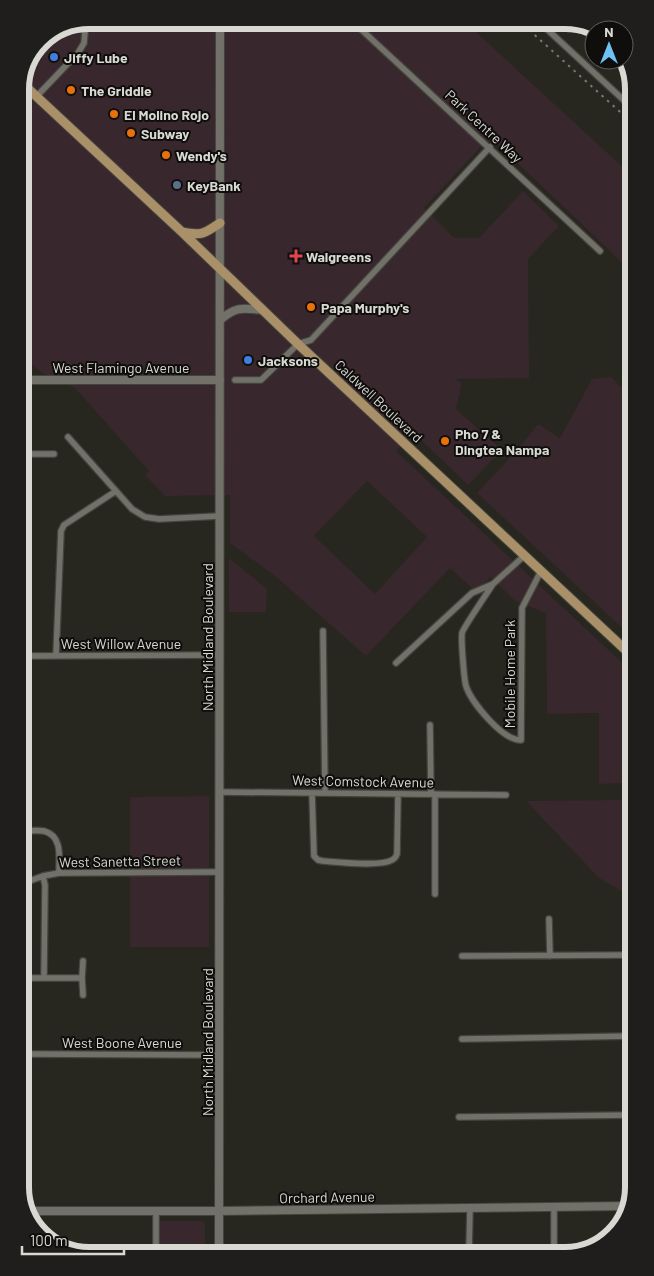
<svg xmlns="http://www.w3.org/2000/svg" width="654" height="1276" font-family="Barlow,sans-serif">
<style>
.commercial{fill:#39272e;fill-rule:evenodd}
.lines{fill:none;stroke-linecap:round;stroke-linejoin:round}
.street-casing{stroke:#44443e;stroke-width:8}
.secondary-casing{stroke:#44443e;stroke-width:10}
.primary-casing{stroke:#44443e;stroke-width:11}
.street{stroke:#727169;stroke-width:5.5}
.secondary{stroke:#727169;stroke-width:8}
.primary{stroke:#a99068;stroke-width:9}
.rail{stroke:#797973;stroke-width:2;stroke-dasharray:2.5 5;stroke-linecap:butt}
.shop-dot{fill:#3f7fe0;stroke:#0f0e0c;stroke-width:2}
.food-dot{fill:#e8710a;stroke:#0f0e0c;stroke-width:2}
.service-dot{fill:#5c6f8a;stroke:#0f0e0c;stroke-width:2}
.health-dot{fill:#e0444e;stroke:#0f0e0c;stroke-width:2}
.labels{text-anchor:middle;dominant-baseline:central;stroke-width:4;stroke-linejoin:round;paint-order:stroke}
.poi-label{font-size:14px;font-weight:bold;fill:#d9d9d4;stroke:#0f0e0c;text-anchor:start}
.street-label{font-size:14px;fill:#d9d9d4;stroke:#0f0e0c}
.rim{fill:none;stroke:#d9d9d4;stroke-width:6}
</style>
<rect width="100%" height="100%" fill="#27261f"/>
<path class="commercial" d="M 88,20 L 463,20 L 628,172 L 630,270 L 490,137 L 424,208 L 454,238 L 479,238 L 523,191 L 559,226 L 528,259 L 529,378 L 455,379 L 462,383 L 456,409 L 502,450 L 468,485 L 414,433 L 396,451 L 632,672 L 632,775 L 625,783 L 599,784 L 599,713 L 547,714 L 546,613 L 515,601 L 491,577 L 476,592 L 450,568 L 366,656 L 275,576 L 230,543 L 230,495 L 165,496 L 145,475 L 149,471 L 75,388 L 42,373 L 21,354 L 20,84 L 40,40 ZM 367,481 L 427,537 L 375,594 L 314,536 Z
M 611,377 L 620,386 L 630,393 L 632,637 L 477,493 L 518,449 L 538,424 L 560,438 L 592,379 Z
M 229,558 L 267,589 L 266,612 L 229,612 Z
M 209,796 L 209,947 L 130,947 L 130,797 Z
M 622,800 L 625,804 L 625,893 L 599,878 L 526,801 Z
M 159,1221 L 202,1221 L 205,1223 L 205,1255 L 159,1255 Z"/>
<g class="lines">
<g class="street-casing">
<path id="street" d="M 185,20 L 191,24 L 220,29
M 351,20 L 600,251
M 537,20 L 629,105
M 36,97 L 78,53 L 84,43 L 86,21
M 235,380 L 261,380 L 298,344 L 311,340 L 490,147
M 68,437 L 132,509 L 145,517 L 159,519 L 220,516
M 22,454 L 54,454
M 493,584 C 488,592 463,628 462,633 C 461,640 464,679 466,686 C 471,702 503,741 521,740 L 522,608 L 541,571
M 323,631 L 325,793
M 23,656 L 220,655
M 56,656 L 61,531 L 64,525 L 116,491
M 396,663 L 472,593 L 493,584 L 524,556
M 430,725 L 431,794
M 220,792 L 506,795
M 312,793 L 314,856 L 318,860 L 323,861 C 338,862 381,867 392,860 C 396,858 395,858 397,854 L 398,794
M 435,794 L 435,894
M 23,831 C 30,831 38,830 44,831 C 63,836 59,858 59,873
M 43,876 L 45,885 L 44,978
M 24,883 L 43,876 L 59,873 L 219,872
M 549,919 L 550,956
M 462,956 L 633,955
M 24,978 L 82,978 L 83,995
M 82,978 L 83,961
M 462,1039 L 633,1036
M 24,1054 L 219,1055
M 459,1117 L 634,1115
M 634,1185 L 634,1188
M 33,1211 L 33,1224
M 156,1211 L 156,1255
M 554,1251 L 554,1207
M 469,1252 L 470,1208"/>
</g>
<g class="secondary-casing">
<path id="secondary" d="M 220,320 C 236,306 242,308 263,310
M 21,380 L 220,380
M 25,1211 L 218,1211 L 628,1206
M 219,1255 L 220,20"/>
</g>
<g class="primary-casing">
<path id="primary" d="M 21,82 L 182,232 L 298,344 L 632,656
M 182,232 C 201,236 204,234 220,223"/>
</g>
<use href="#street" class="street"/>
<use href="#secondary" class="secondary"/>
<use href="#primary" class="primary"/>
<path class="rail" d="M 518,20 L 629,120"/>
</g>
<g class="shop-dot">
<circle cx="54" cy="57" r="5"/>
<circle cx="248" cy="360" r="5"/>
</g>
<g class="food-dot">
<circle cx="71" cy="90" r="5"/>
<circle cx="114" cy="114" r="5"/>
<circle cx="131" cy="133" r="5"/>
<circle cx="166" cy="155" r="5"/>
<circle cx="311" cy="307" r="5"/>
<circle cx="445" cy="441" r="5"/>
</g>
<circle class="service-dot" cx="177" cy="185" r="5"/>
<path class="health-dot" d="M293.5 248.5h5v5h5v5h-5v5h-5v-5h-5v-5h5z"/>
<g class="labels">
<g class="poi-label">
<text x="64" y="57">Jiffy Lube</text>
<text x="81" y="90">The Griddle</text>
<text x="124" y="114">El Molino Rojo</text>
<text x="141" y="133">Subway</text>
<text x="176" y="155">Wendy's</text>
<text x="187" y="185">KeyBank</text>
<text x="306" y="256">Walgreens</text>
<text x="321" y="307">Papa Murphy's</text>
<text x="258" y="360">Jacksons</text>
<text x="455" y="433">Pho 7 &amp;<tspan x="455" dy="16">Dingtea Nampa</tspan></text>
</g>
<g class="street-label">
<text transform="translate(484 126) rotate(43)">Park Centre Way</text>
<text x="121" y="367">West Flamingo Avenue</text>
<text transform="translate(379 401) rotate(43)">Caldwell Boulevard</text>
<text transform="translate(207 637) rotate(-90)">North Midland Boulevard</text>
<text x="121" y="643">West Willow Avenue</text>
<text transform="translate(509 674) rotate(-90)">Mobile Home Park</text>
<text transform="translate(363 781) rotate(1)">West Comstock Avenue</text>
<text transform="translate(120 861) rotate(-1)">West Sanetta Street</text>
<text x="122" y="1042">West Boone Avenue</text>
<text transform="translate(207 1042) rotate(-90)">North Midland Boulevard</text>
<text transform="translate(327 1197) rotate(-1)">Orchard Avenue</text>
</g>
</g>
<path d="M0 0H654V1276H0ZM89 29H565A60 60 0 0 1 625 89V1187A60 60 0 0 1 565 1247H89A60 60 0 0 1 29 1187V89A60 60 0 0 1 89 29Z" fill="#1f1e1c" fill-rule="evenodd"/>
<path class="rim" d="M89 29H565A60 60 0 0 1 625 89V1187A60 60 0 0 1 565 1247H89A60 60 0 0 1 29 1187V89A60 60 0 0 1 89 29Z"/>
<g transform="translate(609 45)"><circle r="24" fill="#0f0e0c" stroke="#605f5c"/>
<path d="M0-4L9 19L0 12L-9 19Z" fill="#6ec2f3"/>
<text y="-8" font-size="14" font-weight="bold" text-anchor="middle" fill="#d9d9d4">N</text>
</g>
<path d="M22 1246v8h102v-8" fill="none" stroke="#d9d9d4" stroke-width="2.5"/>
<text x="30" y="1246" font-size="15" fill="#d9d9d4" stroke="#0f0e0c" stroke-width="4" paint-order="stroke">100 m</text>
</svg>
